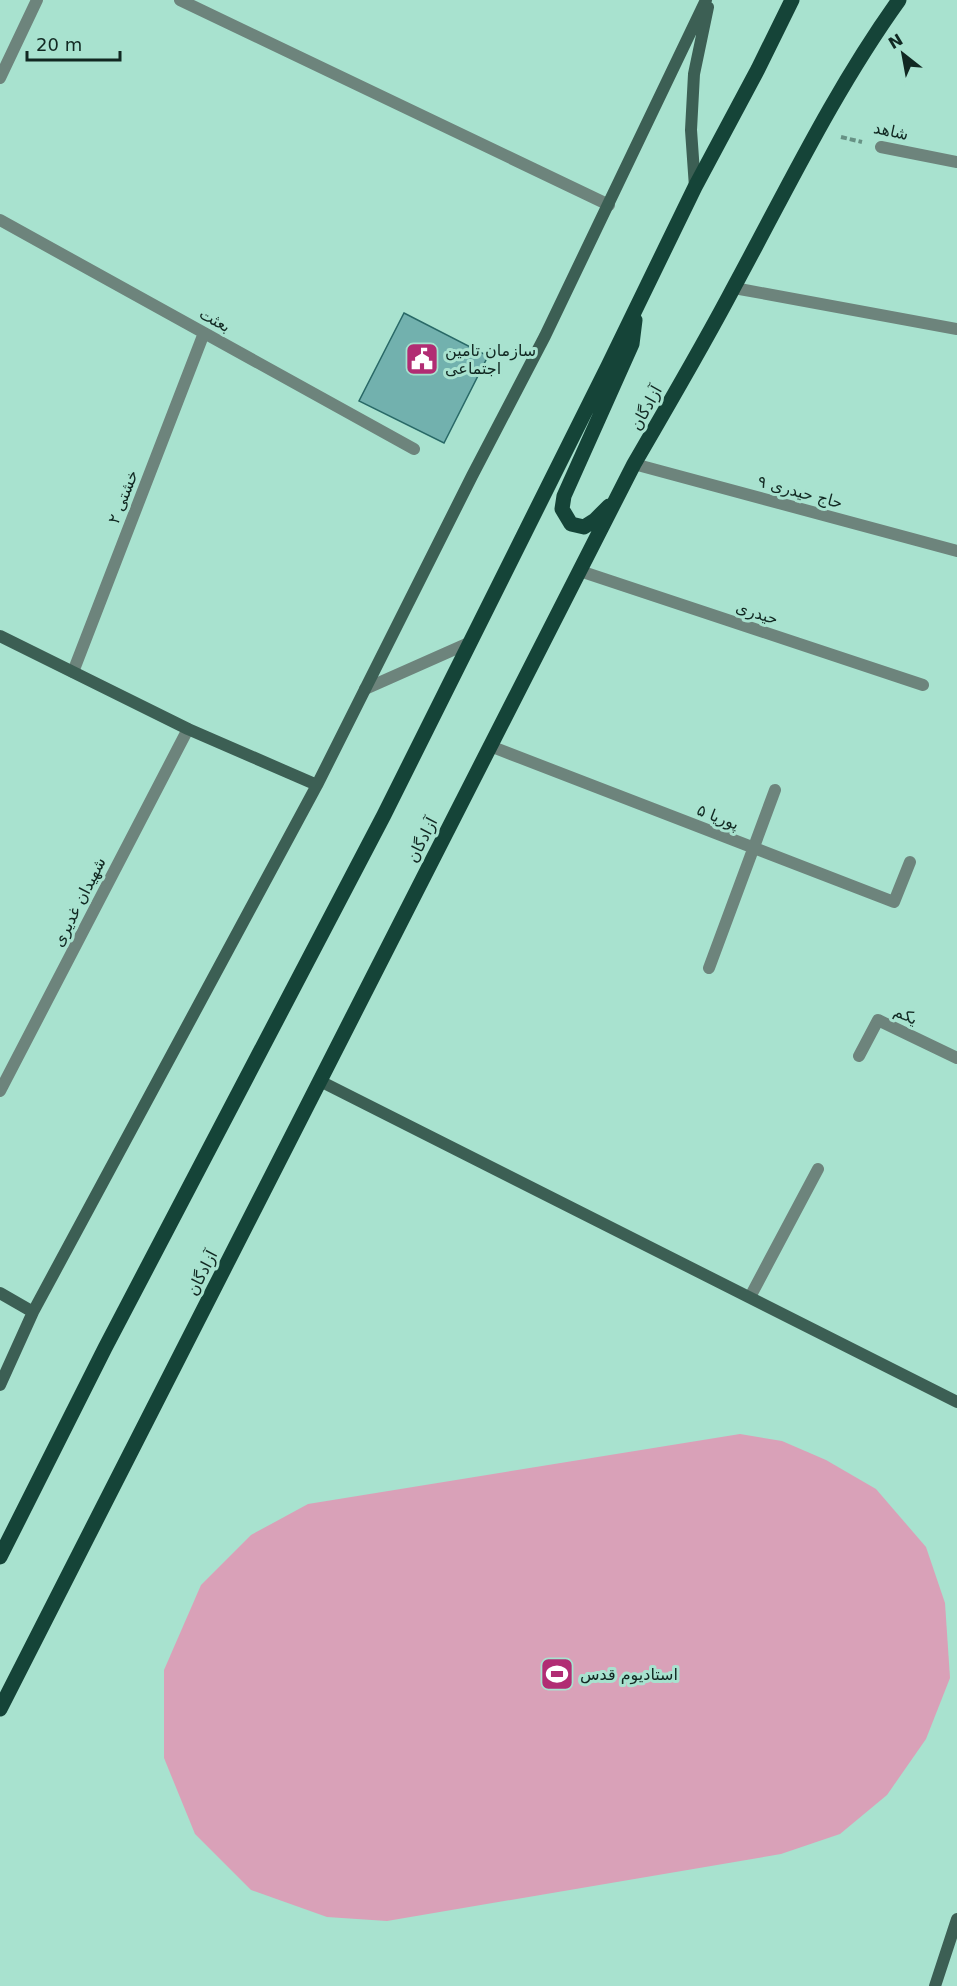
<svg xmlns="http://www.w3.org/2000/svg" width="957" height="1986" font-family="'DejaVu Sans',Cairo,sans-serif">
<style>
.green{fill:#d9a1b8}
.building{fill:#72b1ae;stroke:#296967;stroke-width:1.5}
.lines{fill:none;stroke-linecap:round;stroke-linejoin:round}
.path{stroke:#679285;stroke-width:4;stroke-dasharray:6 3;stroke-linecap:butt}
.street{stroke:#6d847c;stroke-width:12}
.secondary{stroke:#3c5f54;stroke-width:12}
.primary{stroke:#154438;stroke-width:15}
.labels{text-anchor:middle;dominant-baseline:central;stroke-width:6;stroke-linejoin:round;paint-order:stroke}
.street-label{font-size:16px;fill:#112822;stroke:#a8e2cf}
.poi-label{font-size:16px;fill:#112822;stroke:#a8e2cf;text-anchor:start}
</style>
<rect width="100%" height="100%" fill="#a8e2cf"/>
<path class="green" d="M 740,1434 L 782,1441 L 826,1460 L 876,1489 L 926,1547 L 945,1603 L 950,1678 L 926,1739 L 887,1795 L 840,1834 L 781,1854 L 387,1921 L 327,1917 L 251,1890 L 195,1834 L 164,1758 L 164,1670 L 201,1585 L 251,1535 L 308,1504 Z"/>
<path class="building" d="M 404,313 L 488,356 L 444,443 L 359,401 Z"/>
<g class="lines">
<path class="path" d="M 841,137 L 862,142"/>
<path class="street" d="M 180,0 L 609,205
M 0,78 L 37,0
M 881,147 L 957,162
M 0,220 L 414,449
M 734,288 L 957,329
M 634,464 L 957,551
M 580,571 L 923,685
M 73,672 L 204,333
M 365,689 L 471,642
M 490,746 L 894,902 L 910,862
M 709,968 L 775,790
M 859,1056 L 878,1020 L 957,1058
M 0,1091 L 188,729
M 750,1297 L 818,1169"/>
<path class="secondary" d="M 695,187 L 691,130 L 694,74 L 708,7
M 0,636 L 188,729 L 317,785
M 320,1081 L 957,1402
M 0,1293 L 33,1312
M 0,1385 L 33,1312 L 317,785 L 472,476 L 545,336 L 706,0
M 935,1986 L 957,1919"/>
<path class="primary" d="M 609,506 L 595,520 L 584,527 L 571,524 L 562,509 L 564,496 L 632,344 L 635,320
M 0,1557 L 105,1348 L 384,815 L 608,366 L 695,187 L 758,69 L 792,0
M 0,1709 L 634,464 C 668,405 703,346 735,285 C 787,189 835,89 899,0"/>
</g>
<defs>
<g id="civic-square" transform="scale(1.725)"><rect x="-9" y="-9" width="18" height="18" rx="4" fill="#b12c73" stroke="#a8e2cf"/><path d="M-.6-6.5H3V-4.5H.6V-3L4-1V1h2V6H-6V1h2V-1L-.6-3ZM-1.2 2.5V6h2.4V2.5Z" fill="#fff"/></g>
<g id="stadium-square" transform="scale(1.725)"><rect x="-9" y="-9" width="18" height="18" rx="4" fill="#b12c73" stroke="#a8e2cf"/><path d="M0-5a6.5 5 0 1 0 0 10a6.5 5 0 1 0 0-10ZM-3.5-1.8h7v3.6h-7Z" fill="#fff"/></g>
</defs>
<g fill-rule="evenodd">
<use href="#civic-square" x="422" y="359"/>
<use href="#stadium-square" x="557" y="1674"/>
</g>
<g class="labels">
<g class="street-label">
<text transform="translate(891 131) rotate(12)">شاهد</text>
<text transform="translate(215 320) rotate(29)">بعثت</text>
<text transform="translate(646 408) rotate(-61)">آزادگان</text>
<text transform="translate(800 492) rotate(15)">حاج حیدری ۹</text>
<text transform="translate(123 497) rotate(-69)">خشتی ۲</text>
<text transform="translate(757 613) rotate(18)">حیدری</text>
<text transform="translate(718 817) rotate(21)">پوریا ۵</text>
<text transform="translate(422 840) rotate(-63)">آزادگان</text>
<text transform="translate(79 902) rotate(-63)">شهیدان غدیری</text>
<text transform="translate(906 1015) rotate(26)">یکم</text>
<text transform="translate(202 1273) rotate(-63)">آزادگان</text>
</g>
<g class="poi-label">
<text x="445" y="350">سازمان تامین<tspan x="445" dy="18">اجتماعی</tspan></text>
<text x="580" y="1674">استادیوم قدس</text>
</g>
</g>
<g transform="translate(903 54) rotate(329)" stroke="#a8e2cf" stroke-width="4.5" paint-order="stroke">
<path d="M0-4.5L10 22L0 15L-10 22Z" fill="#112822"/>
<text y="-9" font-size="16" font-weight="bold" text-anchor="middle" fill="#112822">N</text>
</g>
<path d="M27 51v9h93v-9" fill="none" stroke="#112822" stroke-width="3"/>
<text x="36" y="51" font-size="18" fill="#112822" stroke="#a8e2cf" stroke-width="4.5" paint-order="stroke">20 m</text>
</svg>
